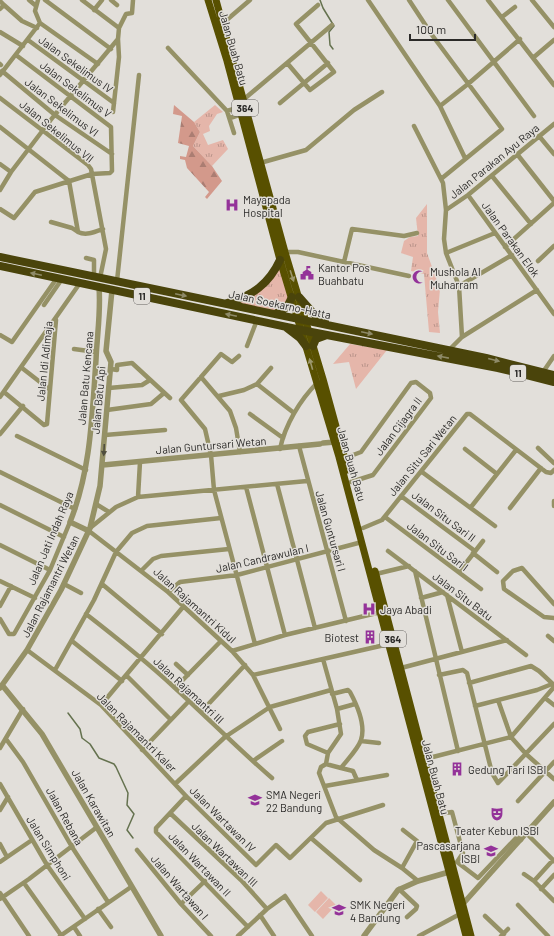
<svg xmlns="http://www.w3.org/2000/svg" width="554" height="936" font-family="Barlow,sans-serif">
<style>
.grass{fill:url(#grass-tufts)}
.forest{fill:url(#forest-firs)}
.pitch{fill:#e5b6aa}
.lines{fill:none;stroke-linecap:round;stroke-linejoin:round}
.stream{stroke:#65724f;stroke-width:1.5}
.minor{stroke:#959166;stroke-width:4.5}
.tertiary{stroke:#959166;stroke-width:5.5}
.primary{stroke:#585000;stroke-width:7}
.trunk{stroke:#4a440b;stroke-width:8}
.oneway{fill:#8e8a68}
.oneway2{fill:#9d986d}
.oneway3{fill:#504e3e}
.labels{text-anchor:middle;dominant-baseline:central;stroke-width:3;stroke-linejoin:round;paint-order:stroke}
.shield{fill:#e2dfda;stroke:#62605d;stroke-width:1}
.shield-label{font-size:10px;font-weight:bold;fill:#2b2a28}
.street-label{font-size:11px;fill:#2b2a28;stroke:#e2dfda}
.poi-label{font-size:11px;fill:#2b2a28;stroke:#e2dfda;text-anchor:start}
</style>
<defs>
<pattern id="grass-tufts" width="24" height="20" patternUnits="userSpaceOnUse"><rect width="24" height="20" fill="#e5b6aa"/><path d="M3 7l-1-3M5 7V3M7 7l1-3M15 17l-1-3M17 17v-4M19 17l1-3" fill="none" stroke="#ba948a"/></pattern>
<pattern id="forest-firs" width="22" height="20" patternUnits="userSpaceOnUse"><rect width="22" height="20" fill="#d3998b"/><path d="M5 1l3.5 6h-7zM16 11l3.5 6h-7z" fill="#ab7d72"/></pattern>
</defs>
<rect width="100%" height="100%" fill="#e2dfda"/>
<path class="grass" d="M 215,105 L 223,112 L 217,114 L 209,126 L 210,131 L 203,134 L 208,145 L 223,140 L 228,149 L 212,166 L 193,146 L 200,132 L 194,122 Z
M 427,204 L 427,253 L 440,289 L 438,312 L 440,333 L 429,332 L 424,274 L 411,271 L 413,257 L 401,253 L 404,241 L 410,237 L 418,236 L 416,218 Z
M 281,261 L 291,298 L 287,304 L 274,312 L 227,303 L 246,297 Z
M 350,344 L 387,350 L 356,389 L 349,362 L 333,364 Z"/>
<path class="forest" d="M 174,105 L 194,122 L 200,132 L 193,146 L 212,166 L 222,181 L 207,199 L 205,197 L 209,192 L 187,168 L 185,160 L 180,159 L 180,156 L 186,157 L 189,146 L 178,143 L 182,116 L 173,114 Z"/>
<path class="pitch" d="M 321,891 L 328,898 L 315,912 L 308,905 Z
M 329,898 L 336,905 L 323,919 L 316,912 Z"/>
<g class="lines">
<path class="stream" d="M 320,0 L 323,8 L 334,26 L 329,32 L 330,45 L 333,49
M 68,713 L 80,729 L 82,738 L 90,744 L 99,758 L 114,764 L 116,767 L 128,793 L 127,805 L 134,814 L 127,830 L 133,838"/>
<path class="minor" d="M 29,0 L 35,5
M 45,0 L 111,49
M 111,0 L 117,5
M 368,0 L 440,106 L 465,158
M 409,0 L 432,35 L 502,129 L 441,179
M 448,0 L 534,116
M 488,0 L 554,85
M 532,0 L 554,27
M 0,1 L 4,5 L 0,9
M 4,5 L 22,21 L 37,28
M 94,10 L 102,0
M 502,17 L 515,7
M 40,23 L 98,64
M 222,24 L 250,0
M 119,28 L 126,14 L 132,13 L 133,0
M 0,32 L 23,46
M 28,40 L 114,103
M 168,48 L 227,111 L 234,133
M 534,57 L 554,40
M 0,64 L 1,65
M 288,64 L 310,90 L 334,72 L 296,24 L 318,5
M 2,71 L 55,115 L 112,154
M 0,75 L 40,23 L 35,11 L 38,0
M 0,98 L 88,165 L 91,169 L 106,249 L 100,278
M 243,100 L 332,25
M 280,103 L 328,63
M 440,106 L 468,84 L 520,39
M 227,111 L 240,107
M 113,112 L 119,57 L 118,39
M 230,118 L 242,114
M 414,126 L 443,183 L 446,210 L 444,239 L 446,253 L 459,286 L 462,337
M 0,127 L 69,181 L 78,232 C 86,236 95,232 103,229
M 539,136 L 554,154
M 517,154 L 554,201
M 260,163 L 306,150 L 354,110 L 382,92
M 0,164 L 11,172
M 492,176 L 531,224
M 0,190 L 11,172 L 53,117 L 118,39 L 119,28 L 82,0
M 468,195 L 554,314
M 0,209 L 14,218 L 35,192 L 92,174 L 110,173 L 112,171 L 111,127 L 16,55
M 446,210 L 468,195 L 554,124
M 51,222 L 72,228 L 78,232
M 505,247 L 554,203
M 285,252 L 298,252 L 409,276
M 446,253 L 495,233
M 86,258 L 94,260 L 94,277
M 538,261 L 554,246
M 344,262 L 352,229 L 404,236 L 417,233
M 117,281 L 139,75
M 459,286 L 512,255
M 44,305 L 62,279
M 0,335 L 12,342 L 57,278
M 247,346 L 257,320
M 74,349 L 96,352
M 449,350 L 462,337 L 537,290
M 239,356 L 232,362 L 221,354 L 181,400 L 205,429 L 211,455 L 214,490 L 255,644
M 22,368 L 49,389
M 111,369 L 117,370 L 117,365 L 132,363 L 170,398
M 543,372 L 554,356
M 201,377 L 230,411 L 236,428 L 240,452
M 257,384 L 294,413
M 109,388 L 142,385 L 150,380
M 4,392 L 44,425 L 47,424 L 56,320
M 219,396 L 244,390 L 257,384 L 271,368
M 0,397 L 80,283
M 107,410 L 151,404 L 164,393
M 250,414 L 283,438
M 0,434 L 23,406
M 105,435 L 165,430
M 17,436 L 86,470
M 299,446 L 346,621
M 538,448 L 554,463
M 280,449 C 285,425 300,400 317,383
M 465,449 L 497,474
M 345,458 L 361,452 L 411,383 L 416,382 L 430,393 L 431,398 L 373,475 L 351,482
M 0,472 L 75,509
M 422,472 L 495,526
M 277,484 L 315,628
M 246,487 L 285,635
M 401,496 L 475,551
M 138,497 L 140,462
M 554,501 L 554,506
M 96,504 L 109,512
M 0,505 L 64,537
M 471,507 L 516,450
M 510,508 L 541,468
M 385,517 L 481,589
M 90,528 L 116,507 L 138,497 L 307,481
M 363,528 L 382,520 L 467,414 L 470,414 L 546,472 L 551,473 L 554,470
M 89,531 L 168,592 L 232,651 L 253,675 L 280,729
M 0,545 L 50,570
M 388,551 L 526,655
M 473,553 L 497,572
M 141,571 L 153,559 L 161,556 L 229,549
M 415,571 L 458,751
M 459,572 L 483,541
M 376,574 L 409,566
M 0,581 L 35,598
M 64,584 L 81,593
M 102,584 L 162,634
M 168,592 L 180,582 L 237,575 L 362,542
M 447,595 L 462,652
M 421,598 L 443,592
M 554,604 L 522,568 L 513,571 L 503,581 L 504,589 L 544,617 L 554,618
M 0,606 L 11,586
M 86,614 C 117,638 147,662 175,688 C 208,718 238,749 272,778
M 0,619 L 9,634 L 14,634 L 50,570 L 70,522
M 548,636 L 554,641
M 72,641 L 122,681
M 389,644 L 323,659 L 337,709 L 341,734 L 328,753 L 326,764 L 321,767 L 319,773 L 336,817 L 374,850 L 402,868 L 418,881
M 27,650 L 101,705 L 186,796 L 256,865 L 276,845 L 290,858 L 326,823 L 383,805
M 232,651 L 285,635 L 381,612
M 176,664 L 188,675
M 401,668 L 507,640
M 55,670 L 94,600 L 116,552 L 132,533 L 147,526 L 221,518
M 253,675 L 323,659
M 439,675 L 463,670 L 467,673 L 492,773 L 498,783 L 554,724
M 127,676 L 170,719
M 469,683 L 531,666 L 539,671 L 554,685
M 175,688 L 220,642
M 545,698 L 554,705
M 498,700 L 511,737 L 526,754 L 554,779
M 101,705 L 183,607
M 475,706 L 537,690 L 552,684
M 337,709 L 355,704
M 201,712 L 245,665
M 6,739 L 23,762 L 72,847 L 108,902
M 361,741 L 379,743
M 0,748 L 23,709
M 142,750 L 189,701
M 328,753 L 307,744 L 305,736 L 308,732 L 340,724
M 425,759 L 511,737 L 554,687
M 253,761 L 282,741
M 326,764 L 341,768 C 347,760 358,749 361,740 C 366,725 357,705 350,692 L 348,690 L 332,694
M 341,768 L 353,771 L 357,780
M 0,784 L 47,865 L 85,919
M 175,784 L 225,737 L 270,707 L 331,690
M 325,786 L 387,775
M 186,796 L 156,828 L 156,832 L 248,927
M 436,800 L 441,799 L 445,813 L 452,812 L 463,853 L 457,862 L 478,878 L 517,837 L 521,840
M 518,801 L 554,762
M 0,810 L 8,797
M 170,813 L 241,880 L 267,909
M 527,834 L 554,861
M 311,838 L 360,880
M 0,844 L 7,857
M 137,850 L 181,904 L 211,936
M 553,860 L 534,881 L 554,901
M 0,862 L 32,840
M 402,868 L 417,841 L 403,830
M 524,874 L 534,881
M 24,883 L 61,935
M 399,889 L 417,906 L 416,909 L 407,917
M 541,889 L 554,875
M 0,893 L 29,936
M 0,899 L 29,879 L 97,827
M 181,904 L 205,881
M 518,905 L 548,936
M 98,909 L 111,927
M 260,915 L 274,936
M 485,916 L 504,934
M 74,927 L 80,936
M 60,936 L 131,887
M 238,936 L 267,909 L 285,896 L 312,936
M 419,936 L 460,914
M 501,936 L 508,929"/>
<path class="tertiary" d="M 323,443 L 335,442
M 103,465 L 320,444
M 89,531 L 70,522 C 91,470 92,415 96,360 C 97,335 101,312 99,287
M 2,685 L 42,734 L 161,936
M 0,688 L 27,650 L 61,590 L 90,528 L 100,486 L 111,362 L 106,351 L 112,290
M 461,906 L 554,802
M 364,936 L 398,890 L 418,881 L 449,872 L 451,868"/>
<path class="primary" d="M 208,0 L 227,61 L 280,260 L 339,457 L 466,936
M 216,0 L 285,252 L 323,379 L 348,470
M 375,571 L 471,936"/>
<path class="trunk" d="M 0,257 L 486,358 L 554,375
M 0,266 L 301,330 L 498,368 L 554,382
M 299,297 L 314,314 L 325,322
M 227,303 C 252,296 269,284 280,260
M 277,313 L 287,307 L 292,297
M 287,328 L 300,338 L 306,346
M 313,346 L 316,339 L 327,335"/>
</g>
<defs><path id="oneway-solid" d="M-6-.8H1V-3.2L6.5 0L1 3.2V.8H-6Z"/></defs>
<g class="oneway">
<use href="#oneway-solid" transform="translate(36 274) rotate(-168)"/>
<use href="#oneway-solid" transform="translate(181 295) rotate(12)"/>
<use href="#oneway-solid" transform="translate(231 315) rotate(-168)"/>
<use href="#oneway-solid" transform="translate(367 333) rotate(12)"/>
<use href="#oneway-solid" transform="translate(443 357) rotate(-169)"/>
<use href="#oneway-solid" transform="translate(494 360) rotate(14)"/>
</g>
<g class="oneway2">
<use href="#oneway-solid" transform="translate(292 276) rotate(72)"/>
<use href="#oneway-solid" transform="translate(311 364) rotate(-106)"/>
</g>
<use class="oneway3" href="#oneway-solid" transform="translate(104 450) rotate(93)"/>
<defs>
<g id="hospital-bare" transform="scale(1.08)"><path d="M-5-5h3v3.5h4V-5h3V5h-3V1.5h-4V5h-3Z" fill="#943299" stroke="#e2dfda" stroke-width="2.5" paint-order="stroke"/></g>
<g id="civic-bare" transform="scale(1.08)"><path d="M-.6-6.5H3V-4.5H.6V-3L4-1V1h2V6H-6V1h2V-1L-.6-3ZM-1.2 2.5V6h2.4V2.5Z" fill="#943299" stroke="#e2dfda" stroke-width="2.5" paint-order="stroke"/></g>
<g id="mosque-bare" transform="scale(1.08)"><path d="M3.5-4.9A6 6 0 1 0 3.5 4.9A5 5 0 1 1 3.5-4.9Z" fill="#943299" stroke="#e2dfda" stroke-width="2.5" paint-order="stroke"/></g>
<g id="building-bare" transform="scale(1.08)"><path d="M-4-6H4V6H1V3H-1V6H-4ZM-2.5-4.3h1.7v1.8h-1.7ZM.8-4.3h1.7v1.8H.8ZM-2.5-1h1.7V.8h-1.7ZM.8-1h1.7V.8H.8Z" fill="#943299" stroke="#e2dfda" stroke-width="2.5" paint-order="stroke"/></g>
<g id="school-bare" transform="scale(1.08)"><path d="M0-5L7-2L0 1L-7-2ZM-4 1L0 2.5L4 1V4Q0 6-4 4Z" fill="#943299" stroke="#e2dfda" stroke-width="2.5" paint-order="stroke"/></g>
<g id="theatre-bare" transform="scale(1.08)"><path d="M-5-5.5Q0-4 5-5.5V0Q5 5 0 6Q-5 5-5 0ZM-3.3-2.5H-1v1.5H-3.3ZM1-2.5H3.3v1.5H1ZM-2.8 1Q0 5.5 2.8 1Z" fill="#943299" stroke="#e2dfda" stroke-width="2.5" paint-order="stroke"/></g>
<g id="university-bare" transform="scale(1.08)"><path d="M0-5L7-2L0 1L-7-2ZM-4 1L0 2.5L4 1V4Q0 6-4 4Z" fill="#943299" stroke="#e2dfda" stroke-width="2.5" paint-order="stroke"/></g>
</defs>
<g fill-rule="evenodd">
<use href="#hospital-bare" x="232" y="205"/>
<use href="#civic-bare" x="307" y="273"/>
<use href="#mosque-bare" x="419" y="277"/>
<use href="#hospital-bare" x="369" y="609"/>
<use href="#building-bare" x="370" y="637"/>
<use href="#building-bare" x="457" y="769"/>
<use href="#school-bare" x="255" y="800"/>
<use href="#theatre-bare" x="497" y="814"/>
<use href="#university-bare" x="491" y="851"/>
<use href="#school-bare" x="339" y="910"/>
</g>
<g class="labels">
<g class="shield">
<rect x="232" y="100" width="26" height="16" rx="3"/>
<rect x="134" y="288" width="16" height="16" rx="3"/>
<rect x="510" y="365" width="16" height="16" rx="3"/>
<rect x="380" y="631" width="26" height="16" rx="3"/>
</g>
<g class="shield-label">
<text x="245" y="108">364</text>
<text x="142" y="296">11</text>
<text x="518" y="373">11</text>
<text x="393" y="639">364</text>
</g>
<g class="street-label">
<text transform="translate(234 48) rotate(74)">Jalan Buah Batu</text>
<text transform="translate(76 64) rotate(36)">Jalan Sekelimus IV</text>
<text transform="translate(76 89) rotate(37)">Jalan Sekelimus V</text>
<text transform="translate(62 107) rotate(37)">Jalan Sekelimus VI</text>
<text transform="translate(57 131) rotate(39)">Jalan Sekelimus VII</text>
<text transform="translate(494 161) rotate(-39)">Jalan Parakan Ayu Raya</text>
<text transform="translate(511 239) rotate(54)">Jalan Parakan Elok</text>
<text transform="translate(280 304) rotate(12)">Jalan Soekarno-Hatta</text>
<text transform="translate(44 361) rotate(-84)">Jalan Idi Adimaja</text>
<text transform="translate(85 378) rotate(-85)">Jalan Batu Kencana</text>
<text transform="translate(98 400) rotate(-85)">Jalan Batu Api</text>
<text transform="translate(398 426) rotate(-53)">Jalan Cijagra II</text>
<text transform="translate(211 445) rotate(-5)">Jalan Guntursari Wetan</text>
<text transform="translate(422 455) rotate(-51)">Jalan Situ Sari Wetan</text>
<text transform="translate(352 464) rotate(74)">Jalan Buah Batu</text>
<text transform="translate(444 516) rotate(37)">Jalan Situ Sari II</text>
<text transform="translate(331 531) rotate(74)">Jalan Guntursari I</text>
<text transform="translate(50 538) rotate(-67)">Jalan Jati Indah Raya</text>
<text transform="translate(438 546) rotate(37)">Jalan Situ Sari I</text>
<text transform="translate(262 558) rotate(-13)">Jalan Candrawulan I</text>
<text transform="translate(50 586) rotate(-63)">Jalan Rajamantri Wetan</text>
<text transform="translate(463 596) rotate(37)">Jalan Situ Batu</text>
<text transform="translate(195 605) rotate(42)">Jalan Rajamantri Kidul</text>
<text transform="translate(189 690) rotate(43)">Jalan Rajamantri III</text>
<text transform="translate(137 732) rotate(45)">Jalan Rajamantri Kaler</text>
<text transform="translate(436 777) rotate(75)">Jalan Buah Batu</text>
<text transform="translate(94 803) rotate(60)">Jalan Karawitan</text>
<text transform="translate(65 816) rotate(61)">Jalan Rebana</text>
<text transform="translate(223 819) rotate(45)">Jalan Wartawan IV</text>
<text transform="translate(49 848) rotate(58)">Jalan Simphoni</text>
<text transform="translate(225 854) rotate(44)">Jalan Wartawan III</text>
<text transform="translate(200 864) rotate(46)">Jalan Wartawan II</text>
<text transform="translate(180 887) rotate(49)">Jalan Wartawan I</text>
</g>
<g class="poi-label">
<text x="243" y="199">Mayapada<tspan x="243" dy="13">Hospital</tspan></text>
<text x="318" y="267">Kantor Pos<tspan x="318" dy="13">Buahbatu</tspan></text>
<text x="430" y="271">Mushola Al<tspan x="430" dy="13">Muharram</tspan></text>
<text x="380" y="609">Jaya Abadi</text>
<text x="359" y="637" text-anchor="end">Biotest</text>
<text x="468" y="769">Gedung Tari ISBI</text>
<text x="266" y="794">SMA Negeri<tspan x="266" dy="13">22 Bandung</tspan></text>
<text x="497" y="830" text-anchor="middle">Teater Kebun ISBI</text>
<text x="480" y="845" text-anchor="end">Pascasarjana<tspan x="480" dy="13">ISBI</tspan></text>
<text x="350" y="904">SMK Negeri<tspan x="350" dy="13">4 Bandung</tspan></text>
</g>
</g>
<path d="M410 34v6h65v-6" fill="none" stroke="#2b2a28" stroke-width="2"/>
<text x="416" y="34" font-size="12" fill="#2b2a28" stroke="#e2dfda" stroke-width="3" paint-order="stroke">100 m</text>
</svg>
